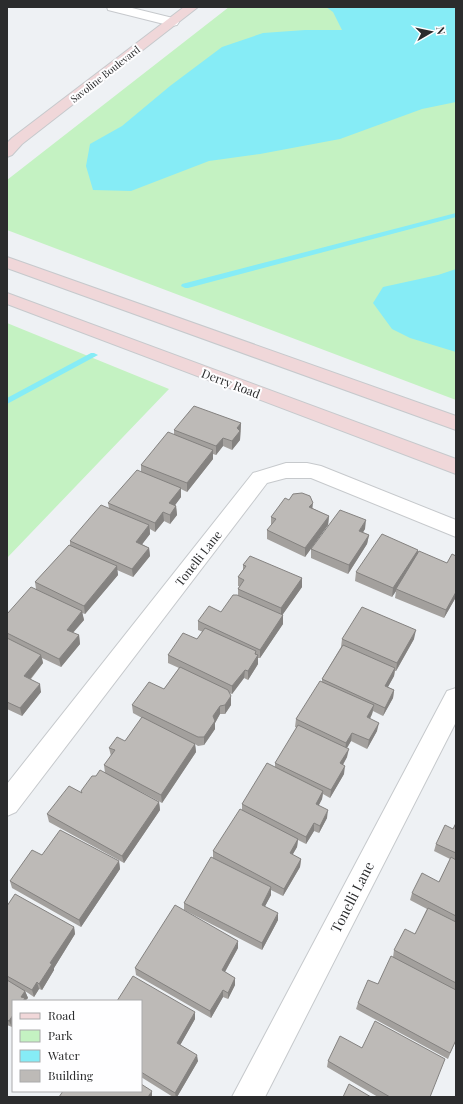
<svg xmlns="http://www.w3.org/2000/svg" width="463" height="1104" font-family="'Playfair Display',serif">
<style>
.green{fill:#c4f2c2}
.water{fill:#86ecf6}
.lines{fill:none;stroke-linecap:round;stroke-linejoin:round}
.stream{fill:#86ecf6;fill-rule:evenodd}
.street-casing{stroke:#c6c9cc;stroke-width:2}
.secondary-casing{stroke:#c6c9cc;stroke-width:2}
.street{fill:#fff;fill-rule:evenodd}
.secondary{fill:#f0d7d9;fill-rule:evenodd}
.wall{fill:#a3a09d}
.shaded-wall{fill:#848280}
.building{fill:#bdbab7;stroke:#848280}
.labels{text-anchor:middle;dominant-baseline:central;stroke-width:4;stroke-linejoin:round;paint-order:stroke}
.far-street-label{font-size:10px;fill:#2b2c2d;stroke:#fefeff}
.street-label{font-size:12px;fill:#2b2c2d;stroke:#fefeff}
.near-street-label{font-size:14px;fill:#2b2c2d;stroke:#fefeff}
</style>
<rect width="100%" height="100%" fill="#eef1f4"/>
<path class="green" d="M 229,7 L 456,7 L 456,400 L 7,230 L 7,180 Z
M 7,323 L 169,389 L 7,558 Z"/>
<path class="water" d="M 326,7 L 456,7 L 456,102 L 422,109 L 340,139 L 260,154 L 209,161 L 131,191 L 93,190 L 86,166 L 90,144 L 122,126 L 170,86 L 222,47 L 263,33 L 305,30 L 342,30 L 333,12 Z
M 456,269 L 456,352 L 410,338 L 392,329 L 373,303 L 383,287 L 438,275 Z"/>
<g class="lines">
<path class="stream" d="M 456,213 L 456,217 L 188,288 L 185,288 L 181,286 L 182,284 Z
M 91,353 L 94,353 L 98,355 L 7,404 L 7,398 Z"/>
<g class="street-casing">
<path id="street" d="M 107,7 L 128,7 L 177,19 L 179,22 L 177,25 L 172,26 L 108,10 Z
M 286,463 L 307,463 L 321,466 L 456,520 L 456,537 L 311,478 L 286,478 L 267,483 L 16,812 L 7,816 L 7,784 L 253,473 Z
M 456,688 L 456,722 L 265,1097 L 232,1097 L 447,691 Z"/>
</g>
<g class="secondary-casing">
<path id="secondary" d="M 184,7 L 198,7 L 22,144 L 12,155 L 7,157 L 7,143 L 12,138 Z
M 7,257 L 456,416 L 456,430 L 7,268 Z
M 7,293 L 456,459 L 456,474 L 7,304 Z"/>
</g>
<use href="#street" class="street"/>
<use href="#secondary" class="secondary"/>
</g>
<path class="wall" d="M 241,423 L 240,440 L 232,450 L 223,446 L 216,455 L 213,454 L 213,459 L 187,492 L 181,489 L 181,497 L 175,505 L 176,506 L 177,515 L 170,524 L 164,521 L 155,532 L 150,529 L 150,534 L 142,544 L 149,548 L 150,556 L 133,577 L 117,570 L 118,575 L 85,614 L 82,613 L 84,620 L 73,633 L 79,635 L 80,644 L 61,667 L 42,658 L 43,663 L 31,679 L 41,692 L 22,716 L 7,709 L 7,614 L 36,589 L 35,582 L 70,545 L 70,541 L 109,508 L 108,503 L 141,472 L 141,465 L 174,435 L 174,430 Z
M 312,508 L 329,516 L 328,525 L 305,557 L 267,539 L 267,530 L 271,526 L 271,517 Z
M 365,529 L 363,532 L 369,535 L 367,544 L 348,574 L 311,558 L 311,549 Z
M 418,550 L 418,554 L 447,563 L 456,556 L 456,597 L 444,618 L 395,598 L 396,591 L 392,597 L 355,581 L 356,572 Z
M 243,565 L 302,578 L 302,587 L 282,615 L 283,615 L 283,624 L 260,658 L 258,658 L 258,664 L 248,680 L 244,678 L 232,694 L 229,693 L 231,705 L 225,714 L 220,714 L 215,723 L 215,729 L 204,745 L 198,746 L 195,744 L 196,752 L 162,803 L 132,787 L 159,802 L 160,810 L 124,863 L 49,822 L 47,814 L 81,792 L 81,791 L 96,776 L 105,773 L 104,765 L 111,756 L 109,748 L 125,741 L 142,718 L 133,713 L 132,705 L 164,689 L 179,668 L 168,663 L 168,655 L 197,639 L 203,632 L 198,630 L 198,621 L 221,612 L 238,595 L 238,589 L 239,586 L 238,586 L 238,577 L 243,570 Z
M 342,639 L 414,639 L 396,671 L 395,671 L 394,676 L 388,687 L 394,690 L 393,698 L 383,716 L 373,711 L 372,714 L 370,719 L 377,731 L 367,749 L 351,741 L 347,748 L 347,757 L 343,765 L 344,774 L 330,798 L 323,794 L 322,799 L 319,805 L 327,818 L 319,833 L 314,831 L 306,844 L 298,840 L 297,847 L 292,855 L 301,859 L 300,867 L 283,896 L 271,890 L 271,895 L 265,906 L 278,920 L 262,950 L 184,910 L 184,903 L 213,858 L 213,851 L 242,810 L 242,804 L 275,767 L 275,763 L 297,728 L 295,727 L 296,719 L 322,682 L 322,679 L 341,647 Z
M 456,823 L 456,1040 L 448,1059 L 356,1009 L 358,1003 L 378,984 L 393,957 L 394,950 L 415,934 L 427,909 L 410,900 L 412,893 L 439,882 L 450,859 L 434,851 L 436,844 L 453,829 Z
M 42,855 L 119,861 L 120,869 L 81,927 L 12,888 L 10,881 Z
M 7,906 L 74,927 L 75,934 L 54,968 L 54,970 L 42,990 L 39,989 L 34,997 L 25,991 L 28,998 L 26,1000 L 13,1001 L 13,1026 L 12,1027 L 7,1025 Z
M 238,948 L 225,972 L 235,978 L 235,985 L 228,999 L 223,997 L 211,1018 L 136,975 L 135,968 Z
M 141,1001 L 195,1019 L 180,1045 L 198,1061 L 177,1097 L 173,1097 L 141,1077 Z
M 362,1048 L 430,1097 L 378,1097 L 327,1067 L 328,1061 Z"/>
<path class="shaded-wall" d="M 241,423 L 240,440 L 232,450 L 232,441 L 237,428 Z
M 223,438 L 223,446 L 216,455 L 216,446 Z
M 213,450 L 213,459 L 187,492 L 187,483 Z
M 181,488 L 181,497 L 170,512 L 169,503 Z
M 313,503 L 312,512 L 309,507 Z
M 176,506 L 177,515 L 170,524 L 170,515 Z
M 163,512 L 164,521 L 155,532 L 155,523 Z
M 329,516 L 328,525 L 305,557 L 305,548 Z
M 366,520 L 365,529 L 358,540 L 359,531 Z
M 149,525 L 150,534 L 137,551 L 136,542 Z
M 369,535 L 367,544 L 348,574 L 349,565 Z
M 149,548 L 150,556 L 133,577 L 132,569 Z
M 418,550 L 417,559 L 396,589 L 396,591 L 392,597 L 393,588 Z
M 117,566 L 118,575 L 85,614 L 84,606 Z
M 302,578 L 302,587 L 281,617 L 281,608 Z
M 456,592 L 456,597 L 444,618 L 446,610 Z
M 82,611 L 84,620 L 68,638 L 67,630 Z
M 283,615 L 283,624 L 260,658 L 260,650 Z
M 416,630 L 414,639 L 396,671 L 397,663 Z
M 79,635 L 80,644 L 61,667 L 59,659 Z
M 256,651 L 256,659 L 258,655 L 258,664 L 248,680 L 248,671 Z
M 41,655 L 43,663 L 26,684 L 24,676 Z
M 395,668 L 394,676 L 384,694 L 385,686 Z
M 245,670 L 244,678 L 232,694 L 232,686 Z
M 40,684 L 41,692 L 22,716 L 20,708 Z
M 394,690 L 393,698 L 383,716 L 385,708 Z
M 231,696 L 231,705 L 225,714 L 225,705 Z
M 374,705 L 372,714 L 366,726 L 367,717 Z
M 220,706 L 220,714 L 215,723 L 215,729 L 204,745 L 204,737 L 213,716 Z
M 379,723 L 377,731 L 367,749 L 369,740 Z
M 352,733 L 351,741 L 345,751 L 346,743 Z
M 195,744 L 196,752 L 162,803 L 161,795 Z
M 349,749 L 347,757 L 339,771 L 340,763 Z
M 345,766 L 344,774 L 330,798 L 331,790 Z
M 323,791 L 322,799 L 315,812 L 316,804 Z
M 159,802 L 160,810 L 124,863 L 122,856 Z
M 328,810 L 327,818 L 319,833 L 320,826 Z
M 314,823 L 314,831 L 306,844 L 306,837 Z
M 298,839 L 297,847 L 289,861 L 290,853 Z
M 301,859 L 300,867 L 283,896 L 284,889 Z
M 119,861 L 120,869 L 81,927 L 79,920 Z
M 271,887 L 271,895 L 262,912 L 262,905 Z
M 278,913 L 278,920 L 262,950 L 262,943 Z
M 74,927 L 75,934 L 54,968 L 54,970 L 42,990 L 39,984 L 50,963 Z
M 238,941 L 238,948 L 222,977 L 222,970 Z
M 235,978 L 235,985 L 228,999 L 228,993 Z
M 37,982 L 39,989 L 34,997 L 32,990 Z
M 223,990 L 223,997 L 211,1018 L 210,1011 Z
M 25,991 L 28,998 L 26,1000 L 26,1001 L 23,1001 L 21,997 Z
M 195,1012 L 195,1019 L 178,1049 L 177,1043 Z
M 13,1015 L 13,1026 L 12,1027 L 9,1021 Z
M 197,1055 L 198,1061 L 177,1097 L 176,1097 L 175,1093 Z
M 152,1091 L 152,1097 L 148,1097 Z"/>
<path class="building" d="M 194,406 L 241,423 L 237,428 L 240,431 L 232,441 L 223,438 L 216,446 L 174,430 Z
M 168,432 L 213,450 L 187,483 L 141,465 Z
M 137,470 L 181,488 L 169,503 L 176,506 L 170,515 L 163,512 L 155,523 L 108,503 Z
M 302,493 L 310,496 L 313,503 L 309,507 L 329,516 L 305,548 L 267,530 L 276,519 L 271,517 L 285,498 L 289,500 L 293,494 Z
M 101,505 L 149,525 L 136,542 L 149,548 L 132,569 L 70,541 Z
M 340,510 L 366,520 L 359,531 L 369,535 L 349,565 L 311,549 Z
M 382,534 L 418,550 L 393,588 L 356,572 Z
M 69,545 L 117,566 L 84,606 L 35,582 Z
M 419,551 L 447,563 L 452,554 L 456,556 L 456,592 L 446,610 L 396,589 Z
M 250,556 L 302,578 L 281,608 L 238,589 L 244,580 L 238,577 L 246,566 L 243,565 Z
M 31,587 L 82,611 L 67,630 L 79,635 L 59,659 L 7,633 L 7,614 Z
M 233,595 L 237,595 L 283,615 L 260,650 L 198,621 L 209,606 L 221,612 Z
M 362,607 L 416,630 L 397,663 L 342,639 Z
M 205,628 L 256,651 L 255,654 L 258,655 L 248,671 L 245,670 L 232,686 L 168,655 L 183,633 L 197,639 Z
M 7,638 L 41,655 L 24,676 L 40,684 L 20,708 L 7,702 Z
M 343,645 L 395,668 L 385,686 L 394,690 L 385,708 L 322,679 Z
M 180,667 L 228,690 L 231,696 L 225,705 L 220,706 L 213,716 L 215,721 L 204,737 L 198,737 L 132,705 L 149,682 L 164,689 Z
M 320,681 L 374,705 L 367,717 L 379,723 L 369,740 L 352,733 L 346,743 L 296,719 Z
M 142,717 L 195,744 L 161,795 L 104,765 L 115,750 L 109,748 L 117,737 L 125,741 Z
M 298,725 L 349,749 L 340,763 L 345,766 L 331,790 L 275,763 Z
M 267,763 L 323,791 L 316,804 L 328,810 L 320,826 L 314,823 L 306,837 L 242,804 Z
M 100,770 L 159,802 L 122,856 L 47,814 L 69,786 L 82,793 L 81,791 L 92,776 L 96,776 Z
M 240,809 L 298,839 L 290,853 L 301,859 L 284,889 L 213,851 Z
M 456,823 L 456,853 L 436,844 L 445,825 L 453,829 Z
M 60,830 L 119,861 L 79,920 L 10,881 L 32,850 L 42,855 Z
M 211,857 L 271,887 L 262,905 L 278,913 L 262,943 L 184,903 Z
M 451,857 L 456,860 L 456,916 L 412,893 L 422,873 L 439,882 Z
M 15,894 L 74,927 L 50,963 L 52,964 L 39,984 L 37,982 L 32,990 L 7,976 L 7,906 Z
M 175,905 L 238,941 L 222,970 L 235,978 L 228,993 L 223,990 L 210,1011 L 135,968 Z
M 428,908 L 456,922 L 456,983 L 394,950 L 405,929 L 415,934 Z
M 391,956 L 456,990 L 456,1040 L 450,1053 L 358,1003 L 368,980 L 378,984 Z
M 133,976 L 195,1012 L 177,1043 L 197,1055 L 175,1093 L 141,1072 L 141,1001 L 117,1001 Z
M 7,980 L 25,991 L 21,997 L 25,998 L 23,1001 L 13,1001 L 13,1015 L 9,1021 L 7,1020 Z
M 375,1021 L 445,1059 L 430,1097 L 390,1097 L 328,1061 L 340,1036 L 362,1048 Z
M 141,1084 L 152,1091 L 148,1097 L 59,1097 L 63,1091 L 141,1091 Z
M 349,1084 L 371,1097 L 343,1097 Z"/>
<g class="labels">
<g class="far-street-label">
<text transform="translate(105 74) rotate(-38)">Savoline Boulevard</text>
</g>
<g class="street-label">
<text transform="translate(231 383) rotate(21)">Derry Road</text>
<text transform="translate(198 558) rotate(-52)">Tonelli Lane</text>
</g>
<g class="near-street-label">
<text transform="translate(352 897) rotate(-63)">Tonelli Lane</text>
</g>
</g>
<rect width="463" height="1104" fill="none" stroke="#2b2c2d" stroke-width="16"/>
<rect x="12" y="1000" width="130" height="92" fill="#fefeff" stroke="#aaaaab"/>
<rect x="20" y="1013" width="20" height="6" fill="#f0d7d9" stroke="#aaaaab"/>
<text x="48" y="1020" font-size="12" fill="#2b2c2d">Road</text>
<rect x="20" y="1030" width="20" height="12" fill="#c4f2c2" stroke="#aaaaab"/>
<text x="48" y="1040" font-size="12" fill="#2b2c2d">Park</text>
<rect x="20" y="1050" width="20" height="12" fill="#86ecf6" stroke="#aaaaab"/>
<text x="48" y="1060" font-size="12" fill="#2b2c2d">Water</text>
<rect x="20" y="1070" width="20" height="12" fill="#bdbab7" stroke="#aaaaab"/>
<text x="48" y="1080" font-size="12" fill="#2b2c2d">Building</text>
<g transform="translate(431 32) rotate(81)" stroke="#fefeff" stroke-width="3" paint-order="stroke">
<path d="M0-3L7 15L0 10L-7 15Z" fill="#2b2c2d"/>
<text y="-6" font-size="11" font-weight="bold" text-anchor="middle" fill="#2b2c2d">N</text>
</g>
</svg>
